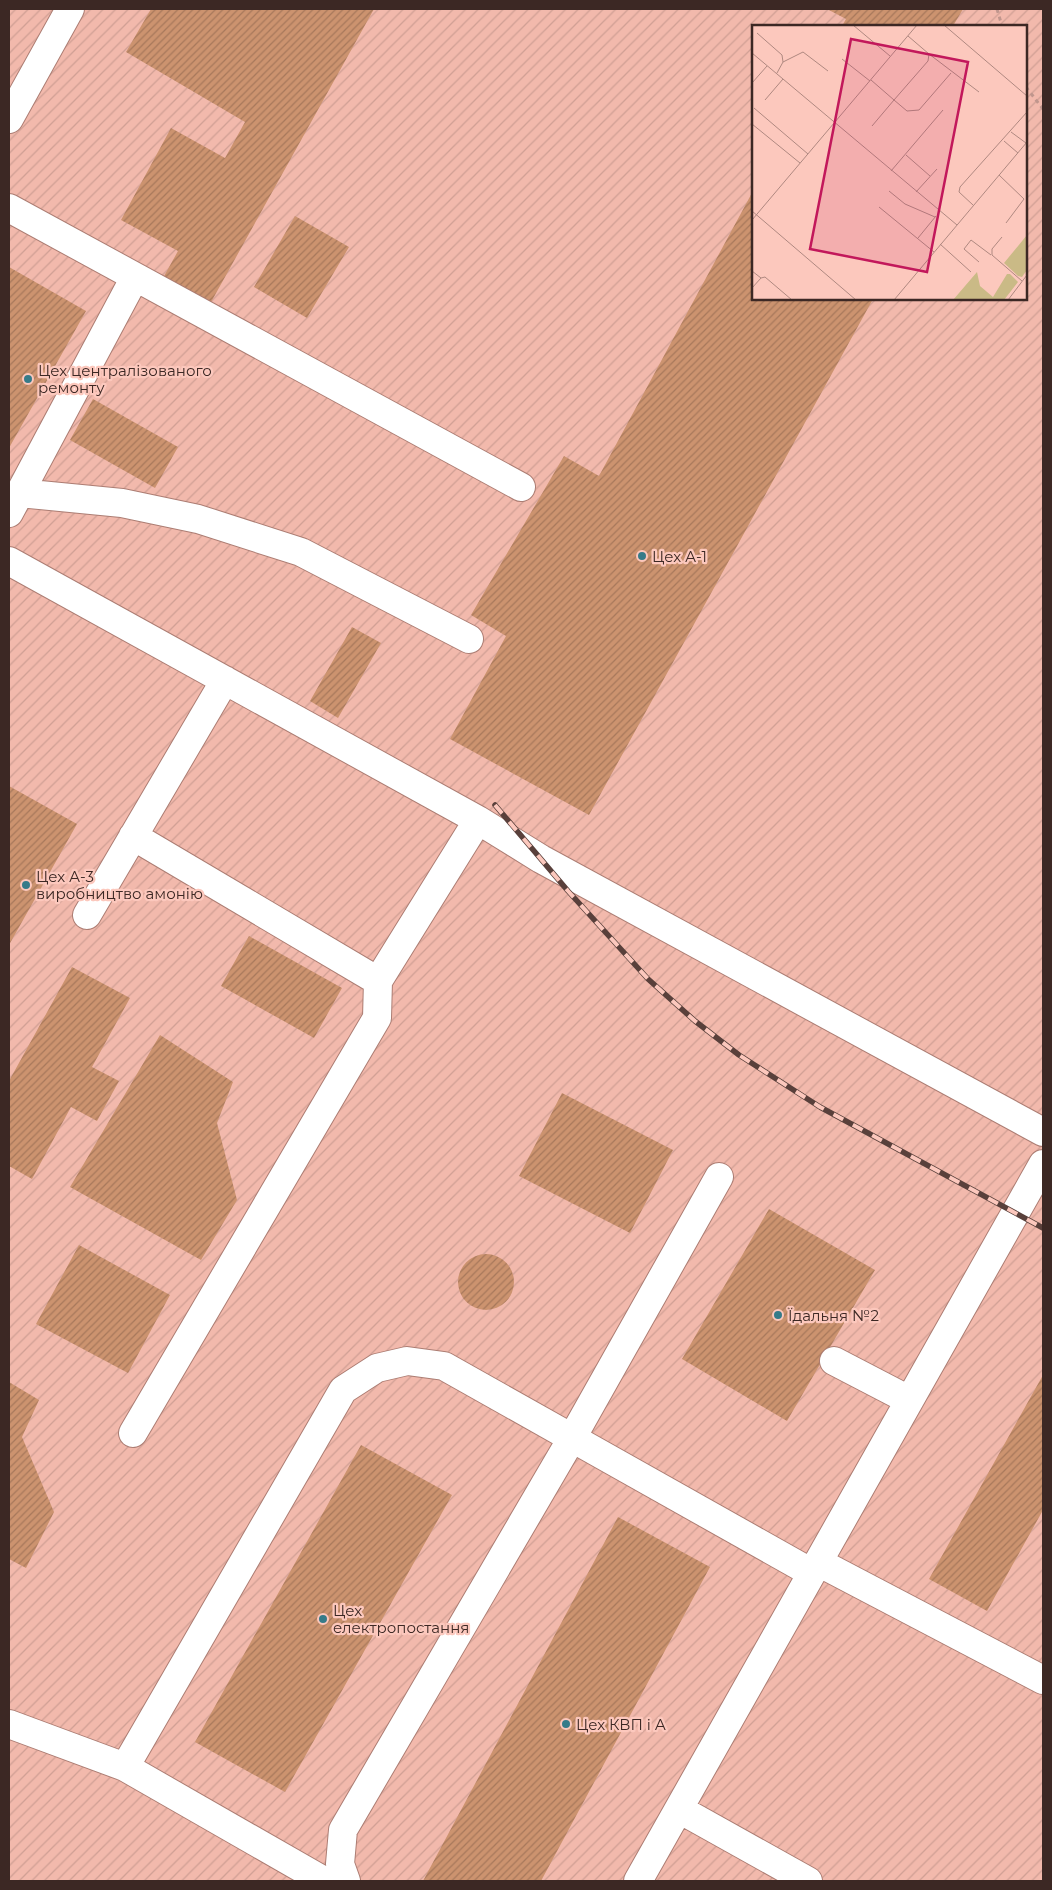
<svg xmlns="http://www.w3.org/2000/svg" width="1052" height="1890" font-family="Montserrat,sans-serif">
<style>
.industrial{fill:url(#industrial-furrows);fill-rule:evenodd}
.building{fill:url(#building-hatch)}
.lines{fill:none;stroke-linecap:round;stroke-linejoin:round}
.minor-casing{stroke:#ac7d73;stroke-width:30}
.path{stroke:#c0968d;stroke-width:3;stroke-dasharray:4 4;stroke-linecap:butt}
.minor{stroke:#fff;stroke-width:28}
.rail-casing{stroke:#59403b;stroke-width:5.5}
.rail{stroke:#fcc8bd;stroke-width:4;stroke-dasharray:11;stroke-linecap:butt}
.poi-dot{fill:#367b89;stroke:#fcc8bd;stroke-width:2}
.labels{text-anchor:middle;dominant-baseline:central;stroke-width:4.5;stroke-linejoin:round;paint-order:stroke}
.poi-label{font-size:15px;fill:#3c2824;stroke:#fcc8bd;text-anchor:start}
.inset-road{fill:none;stroke:#af8880;stroke-width:1}
.view{fill:#c2185b;fill-opacity:0.15;stroke:#c2185b;stroke-width:2.5}
.inset-edge{fill:none;stroke:#3c2824;stroke-width:2.5}
</style>
<defs>
<pattern id="industrial-furrows" width="10" height="10" patternUnits="userSpaceOnUse" patternTransform="scale(1.25)"><rect width="10" height="10" fill="#f2b9ac"/><path d="M-1 1l2-2M0 10L10 0M9 11l2-2" fill="none" stroke="#d09f94"/></pattern>
<pattern id="building-hatch" width="6" height="6" patternUnits="userSpaceOnUse" patternTransform="scale(1.25)"><rect width="6" height="6" fill="#cc936f"/><path d="M-1 1l2-2M0 6l6-6M5 7l2-2" fill="none" stroke="#a7785b"/></pattern>
</defs>
<rect width="100%" height="100%" fill="#fcc8bd"/>
<path class="industrial" d="M 9,9 L 1043,9 L 1043,1881 L 9,1881 ZM 753,26 L 1026,26 L 1026,299 L 753,299 Z"/>
<path class="building" d="M 151,9 L 374,9 L 210,304 L 163,278 L 178,251 L 121,220 L 171,128 L 225,158 L 245,122 L 126,52 Z
M 827,9 L 963,9 L 953,26 L 842,26 L 846,19 Z
M 753,191 L 753,299 L 873,299 L 589,815 L 450,739 L 506,636 L 471,615 L 564,456 L 599,476 Z
M 295,216 L 349,247 L 307,318 L 254,287 Z
M 9,267 L 86,311 L 9,448 Z
M 93,399 L 178,447 L 155,488 L 70,440 Z
M 352,627 L 381,643 L 338,718 L 310,701 Z
M 9,786 L 77,824 L 9,945 Z
M 249,936 L 342,988 L 314,1038 L 221,986 Z
M 72,967 L 130,998 L 92,1067 L 119,1081 L 97,1121 L 71,1107 L 32,1179 L 9,1166 L 9,1081 Z
M 160,1035 L 233,1082 L 217,1123 L 237,1200 L 201,1260 L 70,1187 Z
M 562,1093 L 673,1150 L 630,1233 L 519,1176 Z
M 769,1209 L 875,1270 L 787,1421 L 682,1359 Z
M 79,1245 L 170,1295 L 128,1373 L 36,1324 Z
M458 1282a28 28 0 1 1 56 0a28 28 0 1 1-56 0Z
M 1043,1375 L 1043,1510 L 987,1611 L 929,1579 Z
M 9,1382 L 39,1400 L 22,1437 L 54,1512 L 26,1568 L 9,1559 Z
M 361,1445 L 452,1495 L 285,1792 L 195,1742 Z
M 618,1517 L 710,1567 L 541,1881 L 423,1881 Z"/>
<g class="lines">
<g class="minor-casing">
<path id="minor" d="M 9,119 L 70,9
M 9,208 L 521,487
M 19,493 L 122,503 L 198,519 L 301,552 L 469,639
M 9,513 L 135,277
M 9,561 L 478,820 L 541,859 L 1043,1132
M 133,836 L 378,981
M 87,915 L 225,680
M 834,1361 L 909,1400
M 133,1433 L 377,1018 L 378,981 L 478,820
M 818,1562 L 1043,1680
M 9,1724 L 125,1767 L 324,1881
M 125,1767 L 343,1390 L 377,1368 L 407,1361 L 444,1366 L 572,1438 L 719,1177
M 679,1809 L 808,1881
M 346,1881 L 340,1864 L 343,1830 L 572,1438 L 812,1573
M 638,1881 L 1043,1164"/>
</g>
<path class="path" d="M 997,9 L 1002,26
M 1026,87 L 1043,109"/>
<use href="#minor" class="minor"/>
<g class="rail-casing">
<path id="rail" d="M 495,805 L 568,891 L 648,979 L 695,1021 L 739,1055 L 820,1107 L 1043,1228"/>
</g>
<use href="#rail" class="rail"/>
</g>
<g class="poi-dot">
<circle cx="28" cy="379" r="5"/>
<circle cx="642" cy="556" r="5"/>
<circle cx="26" cy="885" r="5"/>
<circle cx="778" cy="1315" r="5"/>
<circle cx="323" cy="1619" r="5"/>
<circle cx="566" cy="1724" r="5"/>
</g>
<g class="labels">
<g class="poi-label">
<text x="38" y="370">Цех централізованого<tspan x="38" dy="17">ремонту</tspan></text>
<text x="652" y="556">Цех А-1</text>
<text x="36" y="876">Цех А-3<tspan x="36" dy="17">виробництво амонію</tspan></text>
<text x="788" y="1315">Їдальня №2</text>
<text x="333" y="1610">Цех<tspan x="333" dy="17">електропостання</tspan></text>
<text x="576" y="1724">Цех КВП і А</text>
</g>
</g>
<g transform="translate(752 25)">
<rect width="275" height="275" fill="#fcc8bd"/>
<path d="M 275,210 L 275,245 L 270,252 L 266,251 L 252,238 ZM 225,247 L 228,261 L 241,272 L 255,249 L 258,249 L 266,257 L 252,275 L 201,275 Z" fill="#caba86"/>
<path class="inset-road" d="M 101,0 L 138,31M 192,0 L 275,71M 5,8 L 30,30 L 31,37 L 25,48M 0,28 L 205,200M 177,29 L 227,67M 90,34 L 118,56M 31,37 L 51,27 L 76,46M 119,55 L 142,75 L 176,36 L 177,29 L 156,11M 0,58 L 15,41M 13,75 L 31,54M 2,83 L 56,129M 0,99 L 48,138M 120,101 L 142,75 L 155,86 L 167,85 L 199,48M 259,107 L 274,118M 252,116 L 266,128M 154,130 L 178,151M 139,146 L 191,85M 247,150 L 272,174 L 254,198M 137,166 L 153,179 L 183,192M 164,167 L 185,144M 221,180 L 207,167 L 208,162 L 275,87M 127,182 L 182,227M 0,186 L 104,275M 0,195 L 165,0M 250,212 L 240,224 L 240,230 L 270,256M 166,213 L 184,191M 188,219 L 219,247M 227,237 L 212,224 L 219,215 L 239,230M 0,246 L 9,253 L 0,263M 9,253 L 13,252 L 40,275M 142,275 L 275,117M 256,275 L 275,250"/>
<path class="view" d="M 99,14 L 216,37 L 175,247 L 58,224 Z"/>
<rect width="275" height="275" class="inset-edge"/>
</g>
<rect width="1052" height="1890" fill="none" stroke="#3c2824" stroke-width="20"/>
</svg>
